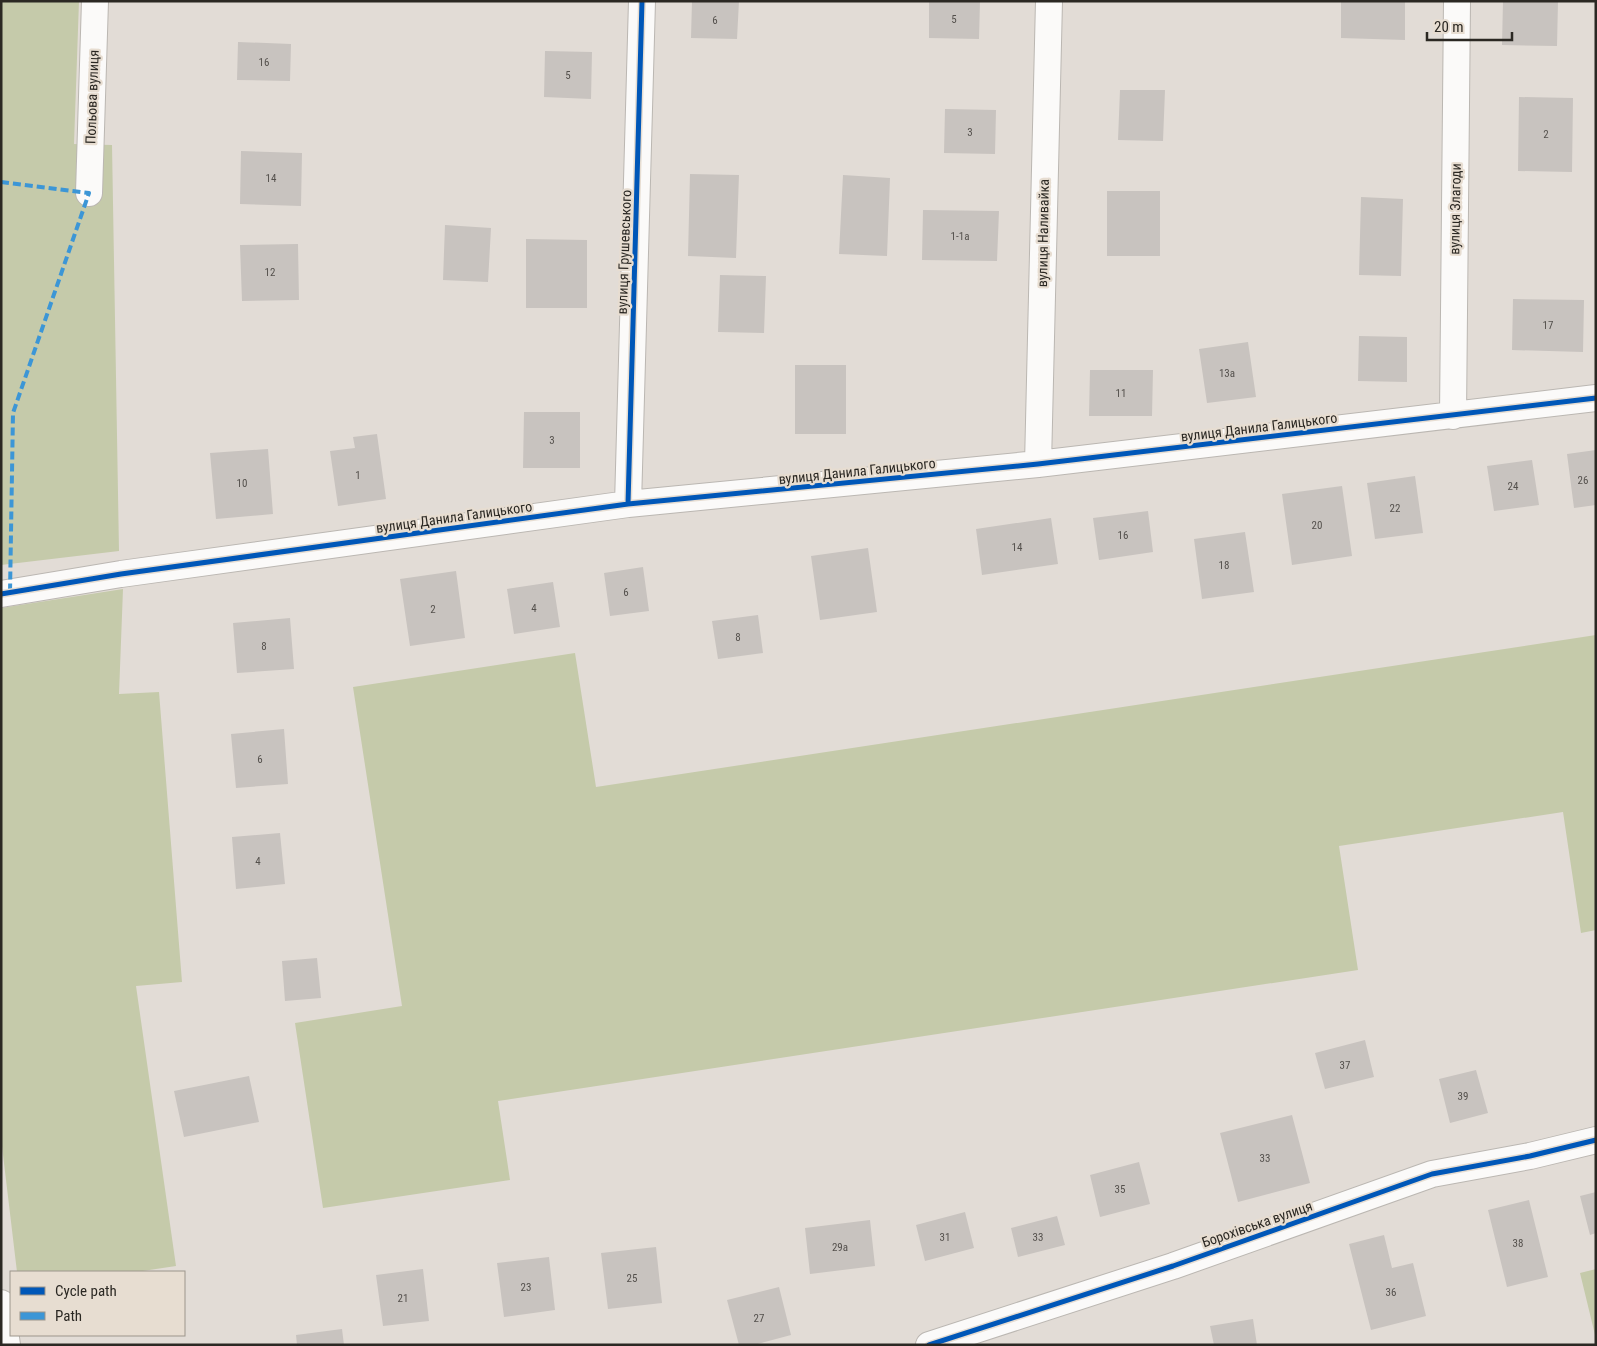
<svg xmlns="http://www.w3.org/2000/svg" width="1597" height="1346" font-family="'Roboto Condensed',sans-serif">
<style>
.green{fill:#c5caaa}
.building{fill:#c8c3bf}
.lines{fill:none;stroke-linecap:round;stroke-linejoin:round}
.street-casing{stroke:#bbb7b2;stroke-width:28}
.street{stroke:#fbfaf9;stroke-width:26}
.quiet{stroke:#3c96d6;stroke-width:4;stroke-dasharray:8 4;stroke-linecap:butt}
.cycleway-casing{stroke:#e7ddd1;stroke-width:8}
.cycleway{stroke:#0057b8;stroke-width:5}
.labels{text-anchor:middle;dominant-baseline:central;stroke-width:4.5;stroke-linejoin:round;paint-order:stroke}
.number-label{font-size:11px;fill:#54504c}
.street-label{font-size:14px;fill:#2b2823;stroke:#e7ddd1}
</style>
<rect width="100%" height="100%" fill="#e2dcd6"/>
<path class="green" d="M 1,1 L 79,1 L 74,144 L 112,145 L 119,551 L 1,565 Z
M 123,589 L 119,694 L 159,692 L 182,982 L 136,986 L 176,1266 L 136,1272 L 17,1272 L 1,1138 L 1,608 Z
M 1596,635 L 1596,930 L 1581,933 L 1563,812 L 1339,846 L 1358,970 L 498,1101 L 510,1180 L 323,1208 L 295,1023 L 402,1006 L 353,687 L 575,653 L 596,787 Z
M 1596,1269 L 1596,1339 L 1580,1273 Z"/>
<path class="building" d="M 692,1 L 739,1 L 737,39 L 691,38 Z
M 929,1 L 980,1 L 979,39 L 929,38 Z
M 1341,1 L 1405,1 L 1405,40 L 1341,38 Z
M 1503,1 L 1558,1 L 1557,46 L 1502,45 Z
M 238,42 L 291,44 L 290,81 L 237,80 Z
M 545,51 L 592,52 L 591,99 L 544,97 Z
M 1120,90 L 1165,90 L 1163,141 L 1118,140 Z
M 1519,97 L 1573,98 L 1572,172 L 1518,171 Z
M 945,109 L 996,110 L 995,154 L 944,153 Z
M 241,151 L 302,153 L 301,206 L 240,204 Z
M 690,174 L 739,175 L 736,258 L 688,256 Z
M 843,175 L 890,178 L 887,256 L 839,254 Z
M 1107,191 L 1160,191 L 1160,256 L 1107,256 Z
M 1361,197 L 1403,199 L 1401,276 L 1359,275 Z
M 923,210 L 999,211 L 997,261 L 922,260 Z
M 445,225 L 491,228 L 488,282 L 443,280 Z
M 526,239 L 587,240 L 587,308 L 526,308 Z
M 298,244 L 299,300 L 242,301 L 240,245 Z
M 720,275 L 766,276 L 764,333 L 718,332 Z
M 1513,299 L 1584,300 L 1583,352 L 1512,350 Z
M 1359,336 L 1407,337 L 1407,382 L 1358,381 Z
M 1248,342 L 1256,397 L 1207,403 L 1199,349 Z
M 795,365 L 846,365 L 846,434 L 795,434 Z
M 1090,370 L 1153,370 L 1152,416 L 1089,416 Z
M 524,412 L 580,412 L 580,468 L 523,468 Z
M 377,434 L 386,499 L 338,506 L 330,451 L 355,448 L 353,437 Z
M 268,449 L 273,514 L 216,519 L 210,453 Z
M 1596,450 L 1596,505 L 1574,508 L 1567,454 Z
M 1532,460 L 1539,505 L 1494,511 L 1487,466 Z
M 1415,476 L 1423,533 L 1375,539 L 1367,483 Z
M 1342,486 L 1352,556 L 1292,565 L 1282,494 Z
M 1148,511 L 1153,552 L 1099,560 L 1093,518 Z
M 1051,518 L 1058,564 L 982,575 L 976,529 Z
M 1245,532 L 1254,592 L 1202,599 L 1194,539 Z
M 868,548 L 877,612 L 820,620 L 811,556 Z
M 643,567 L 649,611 L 610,616 L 604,573 Z
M 456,571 L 465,638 L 410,646 L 400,579 Z
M 553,582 L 560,627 L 514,634 L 507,589 Z
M 758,615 L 763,653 L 718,659 L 712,621 Z
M 290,618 L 294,669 L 237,673 L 233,623 Z
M 284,729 L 288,784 L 236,788 L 231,734 Z
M 280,833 L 285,884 L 236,889 L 232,837 Z
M 317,958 L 321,998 L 285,1001 L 282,961 Z
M 1365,1040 L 1374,1077 L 1325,1089 L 1315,1053 Z
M 1476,1070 L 1488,1113 L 1450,1123 L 1439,1079 Z
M 249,1076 L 259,1122 L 184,1137 L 174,1091 Z
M 1292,1115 L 1310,1183 L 1238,1202 L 1220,1133 Z
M 1139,1162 L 1150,1204 L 1100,1217 L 1090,1175 Z
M 1596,1192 L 1596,1233 L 1590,1235 L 1580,1196 Z
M 1529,1200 L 1548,1277 L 1507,1287 L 1488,1210 Z
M 965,1212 L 974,1248 L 925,1261 L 916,1225 Z
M 1057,1216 L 1065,1245 L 1018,1257 L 1011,1228 Z
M 870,1220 L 875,1266 L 810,1274 L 805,1228 Z
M 1384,1235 L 1392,1268 L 1413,1263 L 1426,1316 L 1371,1330 L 1349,1244 Z
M 656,1247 L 662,1303 L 608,1309 L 601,1253 Z
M 549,1257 L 555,1310 L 504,1317 L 497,1263 Z
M 423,1269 L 429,1321 L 383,1326 L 376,1275 Z
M 779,1287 L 791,1335 L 754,1345 L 739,1345 L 727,1300 Z
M 1253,1319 L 1257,1345 L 1214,1345 L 1210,1326 Z
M 342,1329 L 344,1345 L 297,1345 L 296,1335 Z"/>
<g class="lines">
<g class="street-casing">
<path id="street" d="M 89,193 L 95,1
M 1453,416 L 1457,1
M 1038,464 L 1049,1
M 628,504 L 642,1
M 1,594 L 121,574 L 628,504 L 1038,464 L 1596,398
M 1,1303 L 7,1345
M 929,1345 L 1173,1266 L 1432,1174 L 1530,1156 L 1596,1140"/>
</g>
<use href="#street" class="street"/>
<path class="quiet" d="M 1,182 L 89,193 L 13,413 L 10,593"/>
<g class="cycleway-casing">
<path id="cycleway" d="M 628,504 L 642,1
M 1,594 L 121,574 L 628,504 L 1038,464 L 1596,398
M 929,1345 L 1173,1266 L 1432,1174 L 1530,1156 L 1596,1140"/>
</g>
<use href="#cycleway" class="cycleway"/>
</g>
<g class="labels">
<g class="number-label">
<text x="954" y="19">5</text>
<text x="715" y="20">6</text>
<text x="264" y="62">16</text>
<text x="568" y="75">5</text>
<text x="970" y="132">3</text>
<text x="1546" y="134">2</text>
<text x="271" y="178">14</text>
<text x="960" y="236">1-1а</text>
<text x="270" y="272">12</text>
<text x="1548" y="325">17</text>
<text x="1227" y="373">13а</text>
<text x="1121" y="393">11</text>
<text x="552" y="440">3</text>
<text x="358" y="475">1</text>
<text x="1583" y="480">26</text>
<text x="242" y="483">10</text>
<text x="1513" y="486">24</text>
<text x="1395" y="508">22</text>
<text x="1317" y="525">20</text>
<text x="1123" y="535">16</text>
<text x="1017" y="547">14</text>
<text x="1224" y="565">18</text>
<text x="626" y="592">6</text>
<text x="534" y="608">4</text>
<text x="433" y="609">2</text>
<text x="738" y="637">8</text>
<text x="264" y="646">8</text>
<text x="260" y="759">6</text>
<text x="258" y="861">4</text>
<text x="1345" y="1065">37</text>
<text x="1463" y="1096">39</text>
<text x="1265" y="1158">33</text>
<text x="1120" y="1189">35</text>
<text x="945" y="1237">31</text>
<text x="1038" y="1237">33</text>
<text x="1518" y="1243">38</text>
<text x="840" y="1247">29а</text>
<text x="632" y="1278">25</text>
<text x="526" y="1287">23</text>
<text x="1391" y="1292">36</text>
<text x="403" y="1298">21</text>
<text x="759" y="1318">27</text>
</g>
<g class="street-label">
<text transform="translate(92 97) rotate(-88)">Польова вулиця</text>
<text transform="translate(1455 209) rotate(-89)">вулиця Злагоди</text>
<text transform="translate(1043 233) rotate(-89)">вулиця Наливайка</text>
<text transform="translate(624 252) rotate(-88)">вулиця Грушевського</text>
<text transform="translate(1259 427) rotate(-7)">вулиця Данила Галицького</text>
<text transform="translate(857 471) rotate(-6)">вулиця Данила Галицького</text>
<text transform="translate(454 517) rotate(-8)">вулиця Данила Галицького</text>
<text transform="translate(1257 1224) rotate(-19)">Борохівська вулиця</text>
</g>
</g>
<rect width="1597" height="1346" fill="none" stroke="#2b2823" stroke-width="5"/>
<rect x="10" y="1271" width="175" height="65" fill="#e7ddd1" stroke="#9c958b"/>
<rect x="20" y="1287" width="25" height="8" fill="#0057b8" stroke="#9c958b"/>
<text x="55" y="1296" font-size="15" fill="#2b2823">Cycle path</text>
<rect x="20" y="1312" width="25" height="8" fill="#3c96d6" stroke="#9c958b"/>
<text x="55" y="1321" font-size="15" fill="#2b2823">Path</text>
<path d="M1427 32v8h85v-8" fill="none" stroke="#2b2823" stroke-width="2.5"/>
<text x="1434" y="32" font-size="15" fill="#2b2823" stroke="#e7ddd1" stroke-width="4" paint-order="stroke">20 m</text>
</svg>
